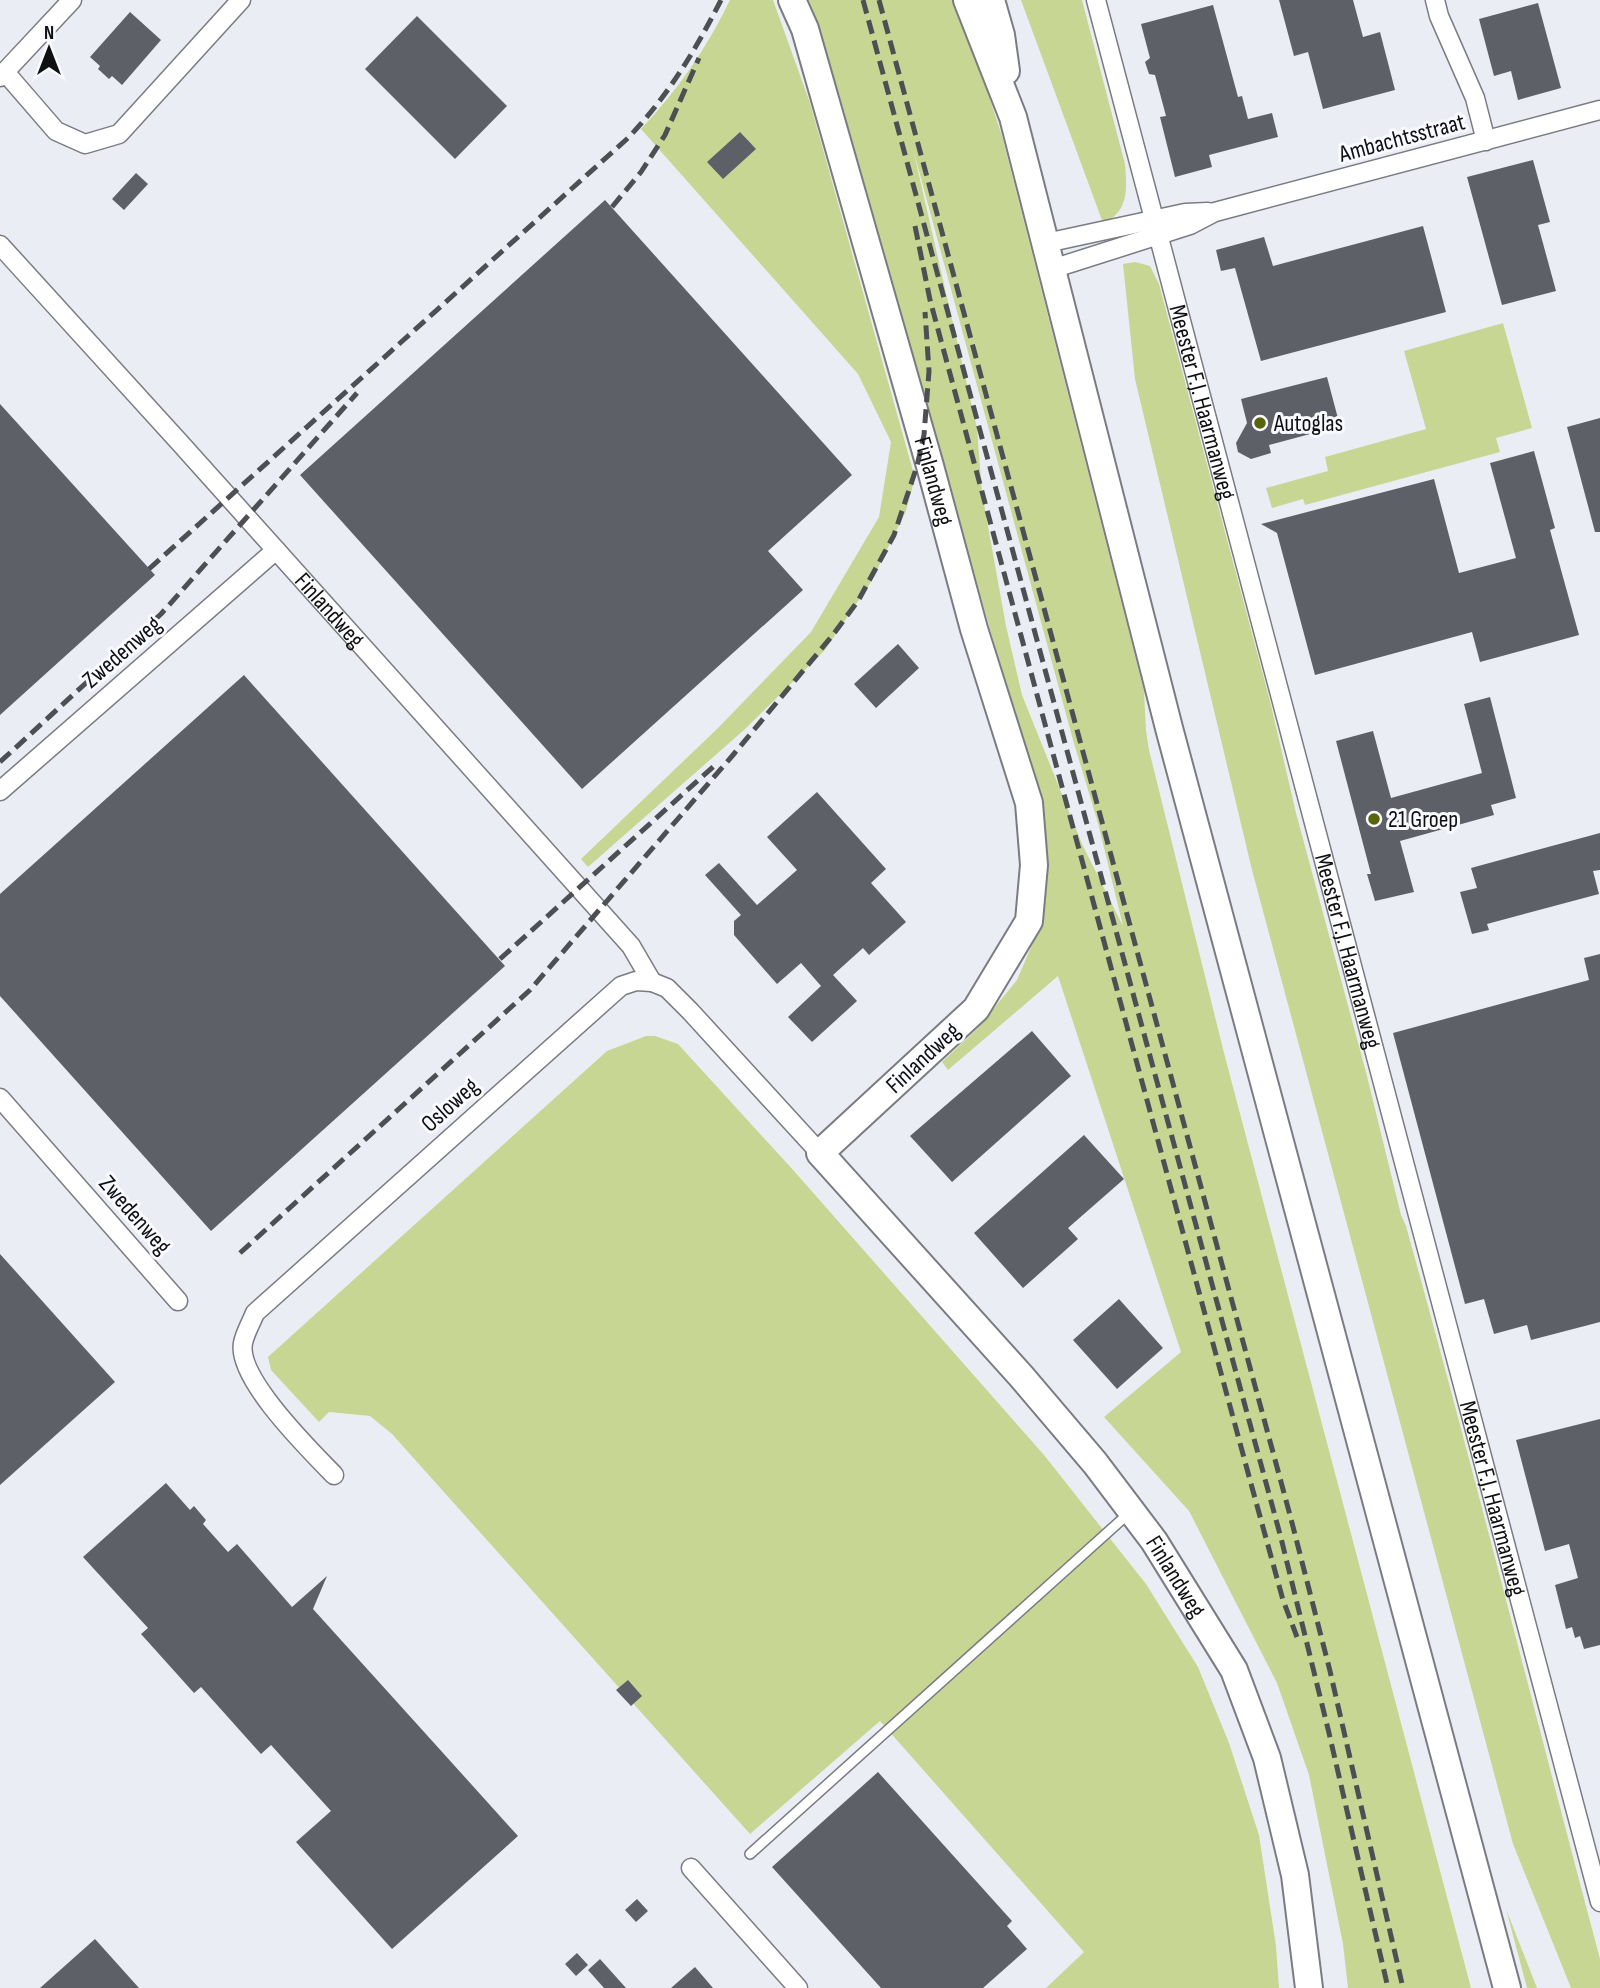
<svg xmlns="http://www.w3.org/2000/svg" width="1600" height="1988" font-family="'Sofia Sans Condensed',sans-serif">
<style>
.green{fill:#c8d694;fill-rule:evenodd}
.building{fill:#5e6067}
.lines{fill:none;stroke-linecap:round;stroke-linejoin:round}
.lane-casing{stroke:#7b7c83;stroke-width:12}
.street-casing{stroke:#7b7c83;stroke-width:21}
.secondary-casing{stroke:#7b7c83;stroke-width:30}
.lane{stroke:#fff;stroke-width:9}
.street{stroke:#fff;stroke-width:18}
.secondary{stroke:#fff;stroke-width:26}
.rail{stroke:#4e4f53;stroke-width:5;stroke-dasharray:14 7;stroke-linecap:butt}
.poi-dot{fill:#596509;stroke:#f9faff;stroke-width:2.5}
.labels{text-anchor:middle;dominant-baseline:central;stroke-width:6;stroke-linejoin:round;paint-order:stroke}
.street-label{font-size:24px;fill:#0f1012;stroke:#f9faff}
.poi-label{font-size:24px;fill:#0f1012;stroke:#f9faff;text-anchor:start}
</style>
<rect width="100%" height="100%" fill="#ebedf5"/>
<path class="green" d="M 730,0 L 773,0 L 810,103 L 915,478 L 906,511 L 871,582 L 825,650 L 744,730 L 588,867 L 581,859 L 717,729 L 811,632 L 879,517 L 891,442 L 858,374 L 641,129 C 677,91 707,48 730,0 Z
M 806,0 L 957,0 L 1002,136 L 1144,691 L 1146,731 L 1149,750 L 1224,1053 L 1471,1988 L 1348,1988 L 1343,1944 L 1309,1775 L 1277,1683 L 1189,1511 L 1104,1417 L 1181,1352 L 1058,976 L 948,1070 L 942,1062 L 976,1030 L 1017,980 L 1037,933 L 1027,760 L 839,94 ZM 913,149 L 1073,740 L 1098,823 L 1123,926 L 1082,844 L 1022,695 L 1006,626 L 982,493 L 977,428 Z
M 1021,0 L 1082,0 L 1125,164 C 1127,189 1129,212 1103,223 Z
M 1135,262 L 1150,266 L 1159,284 L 1270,701 L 1296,813 L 1366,1072 L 1401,1215 L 1406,1226 C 1474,1470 1535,1715 1600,1959 L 1600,1988 L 1571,1988 L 1513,1844 L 1252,870 L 1135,379 L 1123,264 Z
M 1503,323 L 1532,428 L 1496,438 L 1500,452 L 1305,505 L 1303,499 L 1272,508 L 1266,488 L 1328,471 L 1325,457 L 1426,429 L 1404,351 Z
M 646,1036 L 655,1036 L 678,1044 L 794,1171 L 1044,1455 L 1146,1584 L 1198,1667 L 1229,1743 L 1259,1835 L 1276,1946 L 1279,1988 L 1046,1988 L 1084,1952 L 880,1721 L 750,1834 L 392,1434 L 370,1416 L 329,1412 L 319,1422 L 271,1370 L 268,1357 L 607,1051 Z
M 1506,1909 L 1537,1988 L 1527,1988 Z"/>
<path class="building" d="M 1279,0 L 1353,0 L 1363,37 L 1380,32 L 1395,90 L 1323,109 L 1308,52 L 1294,56 Z
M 1538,3 L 1561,88 L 1518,100 L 1511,71 L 1494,76 L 1479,19 Z
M 1213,5 L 1238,97 L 1242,96 L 1248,119 L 1272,113 L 1278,137 L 1209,155 L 1212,167 L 1175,177 L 1160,117 L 1166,116 L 1155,75 L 1149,74 L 1145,62 L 1150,58 L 1141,24 Z
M 130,12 L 161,40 L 122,85 L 112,76 L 109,79 L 98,69 L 100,66 L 90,57 Z
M 417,16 L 507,106 L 455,159 L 365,69 Z
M 740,132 L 756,149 L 723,179 L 707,162 Z
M 1533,160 L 1550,222 L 1538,225 L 1556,291 L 1502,305 L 1467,177 Z
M 136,173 L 148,184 L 124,210 L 112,199 Z
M 605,200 L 852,475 L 768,551 L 803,590 L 582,789 L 300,475 Z
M 1423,226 L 1446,312 L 1261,361 L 1235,268 L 1221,271 L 1216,250 L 1264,237 L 1273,266 Z
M 1327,377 L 1340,426 L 1269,445 L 1271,453 L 1251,459 L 1238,452 L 1236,443 L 1247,423 L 1241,399 Z
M 0,404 L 155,575 L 0,715 Z
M 1600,418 L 1600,532 L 1595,532 L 1567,427 Z
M 1534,451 L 1555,528 L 1550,530 L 1579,635 L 1480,662 L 1472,632 L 1315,675 L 1277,533 L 1261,524 L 1434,479 L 1459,573 L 1516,558 L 1490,463 Z
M 898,644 L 919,668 L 876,708 L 854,684 Z
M 244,675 L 505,966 L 211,1231 L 0,996 L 0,894 Z
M 1490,697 L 1516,798 L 1491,805 L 1494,815 L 1400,841 L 1414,892 L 1375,901 L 1367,874 L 1371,874 L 1336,741 L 1373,731 L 1391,798 L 1482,773 L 1464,704 Z
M 817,792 L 886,869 L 871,883 L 906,922 L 869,955 L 863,948 L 833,975 L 857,1001 L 812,1042 L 788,1017 L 821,986 L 801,963 L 777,984 L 734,935 L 734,921 L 741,915 L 705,875 L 719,863 L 757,905 L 797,870 L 767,837 Z
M 1600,833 L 1600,870 L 1593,871 L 1599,894 L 1487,924 L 1489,930 L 1472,934 L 1460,892 L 1477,888 L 1471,868 Z
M 1600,954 L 1600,1322 L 1531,1340 L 1527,1325 L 1494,1334 L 1484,1299 L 1465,1304 L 1393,1033 L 1589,980 L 1584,958 Z
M 1032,1031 L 1071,1076 L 952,1182 L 910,1136 Z
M 1084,1135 L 1124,1179 L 1068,1228 L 1078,1239 L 1023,1288 L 974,1233 Z
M 0,1254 L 115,1382 L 0,1485 Z
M 1119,1299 L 1163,1348 L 1117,1389 L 1073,1340 Z
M 1600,1419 L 1600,1645 L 1584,1649 L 1580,1636 L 1575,1638 L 1572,1627 L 1566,1629 L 1555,1585 L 1578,1578 L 1569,1544 L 1545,1551 L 1516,1440 Z
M 166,1483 L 190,1510 L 194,1506 L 206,1520 L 203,1524 L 228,1552 L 237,1544 L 292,1607 L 327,1576 L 313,1609 L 518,1836 L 392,1949 L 296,1842 L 331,1811 L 271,1745 L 261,1754 L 201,1687 L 194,1693 L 141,1634 L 148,1628 L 83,1557 Z
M 628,1680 L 642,1696 L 631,1706 L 616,1690 Z
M 878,1772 L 1012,1921 L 1007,1926 L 1027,1949 L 983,1988 L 881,1988 L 772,1867 Z
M 637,1899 L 648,1911 L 636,1922 L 625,1910 Z
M 95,1939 L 139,1988 L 40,1988 Z
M 577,1953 L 588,1965 L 576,1976 L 565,1964 Z
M 600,1959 L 626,1988 L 604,1988 L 588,1970 Z
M 695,1967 L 713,1988 L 671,1988 Z"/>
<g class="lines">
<g class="lane-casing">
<path id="lane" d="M 750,1854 L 1128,1514"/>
</g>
<g class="street-casing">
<g id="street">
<path id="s1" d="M 1096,0 L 1600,1902"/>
<path d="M 1435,0 L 1439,16 L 1475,98 L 1486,141"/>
<path d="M 5,72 L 56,131 L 85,144 L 119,134 L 241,0"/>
<path d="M 0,77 L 72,0"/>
<path d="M 1046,243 L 1185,213 L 1208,212"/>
<path id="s2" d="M 0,245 L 181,444 L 631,946 L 652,982"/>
<path d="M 1052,269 L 1190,225 L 1215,212 L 1600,110"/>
<path d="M 0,791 L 276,550"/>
<path d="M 0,1098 L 178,1301"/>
<path d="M 334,1475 C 311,1451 236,1378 243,1343 C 245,1333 251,1323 255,1313 L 621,986 L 636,981 L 652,982 L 667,988 L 690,1011 L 820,1153"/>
<path d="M 691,1868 L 798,1988"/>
</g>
</g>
<g class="secondary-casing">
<g id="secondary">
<path id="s3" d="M 792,0 L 805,29 L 930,466 L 974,629 L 1029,803 L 1034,865 L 1029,921 L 976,1009 L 820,1153 L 1021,1376 L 1095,1463 L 1154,1541 L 1234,1670 L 1267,1758 L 1295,1875 L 1309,1988"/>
<path d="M 967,0 L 1013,117 L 1169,728 L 1507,1988"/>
<path d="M 991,0 L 1001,35 L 1006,71"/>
</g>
</g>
<use href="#lane" class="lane"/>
<use href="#street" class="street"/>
<use href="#secondary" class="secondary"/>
<path class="rail" d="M 863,0 L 1281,1538 L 1329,1733 L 1388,1988
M 879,0 L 1290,1515 L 1330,1671 L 1403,1988
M 612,207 L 641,172 L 665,135 L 699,58
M 915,226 L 930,300 L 1250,1480 L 1283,1600 L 1297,1637
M 149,569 L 628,138 C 668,96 695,51 721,0
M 0,762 L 161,614 L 357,393
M 500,959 L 714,766
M 240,1253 L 530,990 L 733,755 L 832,636 L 858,601 L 894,535 L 917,466 L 924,435 L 929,371 L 925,312"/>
</g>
<g class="poi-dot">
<circle cx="1260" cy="423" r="7"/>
<circle cx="1374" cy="819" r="7"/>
</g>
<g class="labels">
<g class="street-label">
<text transform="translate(1402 138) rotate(-15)">Ambachtsstraat</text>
<text stroke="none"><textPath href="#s1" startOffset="416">Meester F.J. Haarmanweg</textPath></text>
<text stroke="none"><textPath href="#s3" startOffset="502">Finlandweg</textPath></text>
<text stroke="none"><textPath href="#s2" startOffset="492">Finlandweg</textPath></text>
<text transform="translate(122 652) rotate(-41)">Zwedenweg</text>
<text stroke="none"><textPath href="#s1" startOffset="984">Meester F.J. Haarmanweg</textPath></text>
<text transform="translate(923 1058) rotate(-43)">Finlandweg</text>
<text transform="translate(450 1105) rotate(-42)">Osloweg</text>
<text transform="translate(135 1215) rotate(49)">Zwedenweg</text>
<text stroke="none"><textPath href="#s1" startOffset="1550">Meester F.J. Haarmanweg</textPath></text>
<text stroke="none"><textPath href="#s3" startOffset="1825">Finlandweg</textPath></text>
</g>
<g class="poi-label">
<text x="1274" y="423">Autoglas</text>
<text x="1388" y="819">21 Groep</text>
</g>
</g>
<g transform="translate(49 49)" stroke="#f9faff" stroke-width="5" paint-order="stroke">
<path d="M0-5L12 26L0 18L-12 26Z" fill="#0f1012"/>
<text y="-10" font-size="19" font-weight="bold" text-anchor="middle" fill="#0f1012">N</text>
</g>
</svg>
